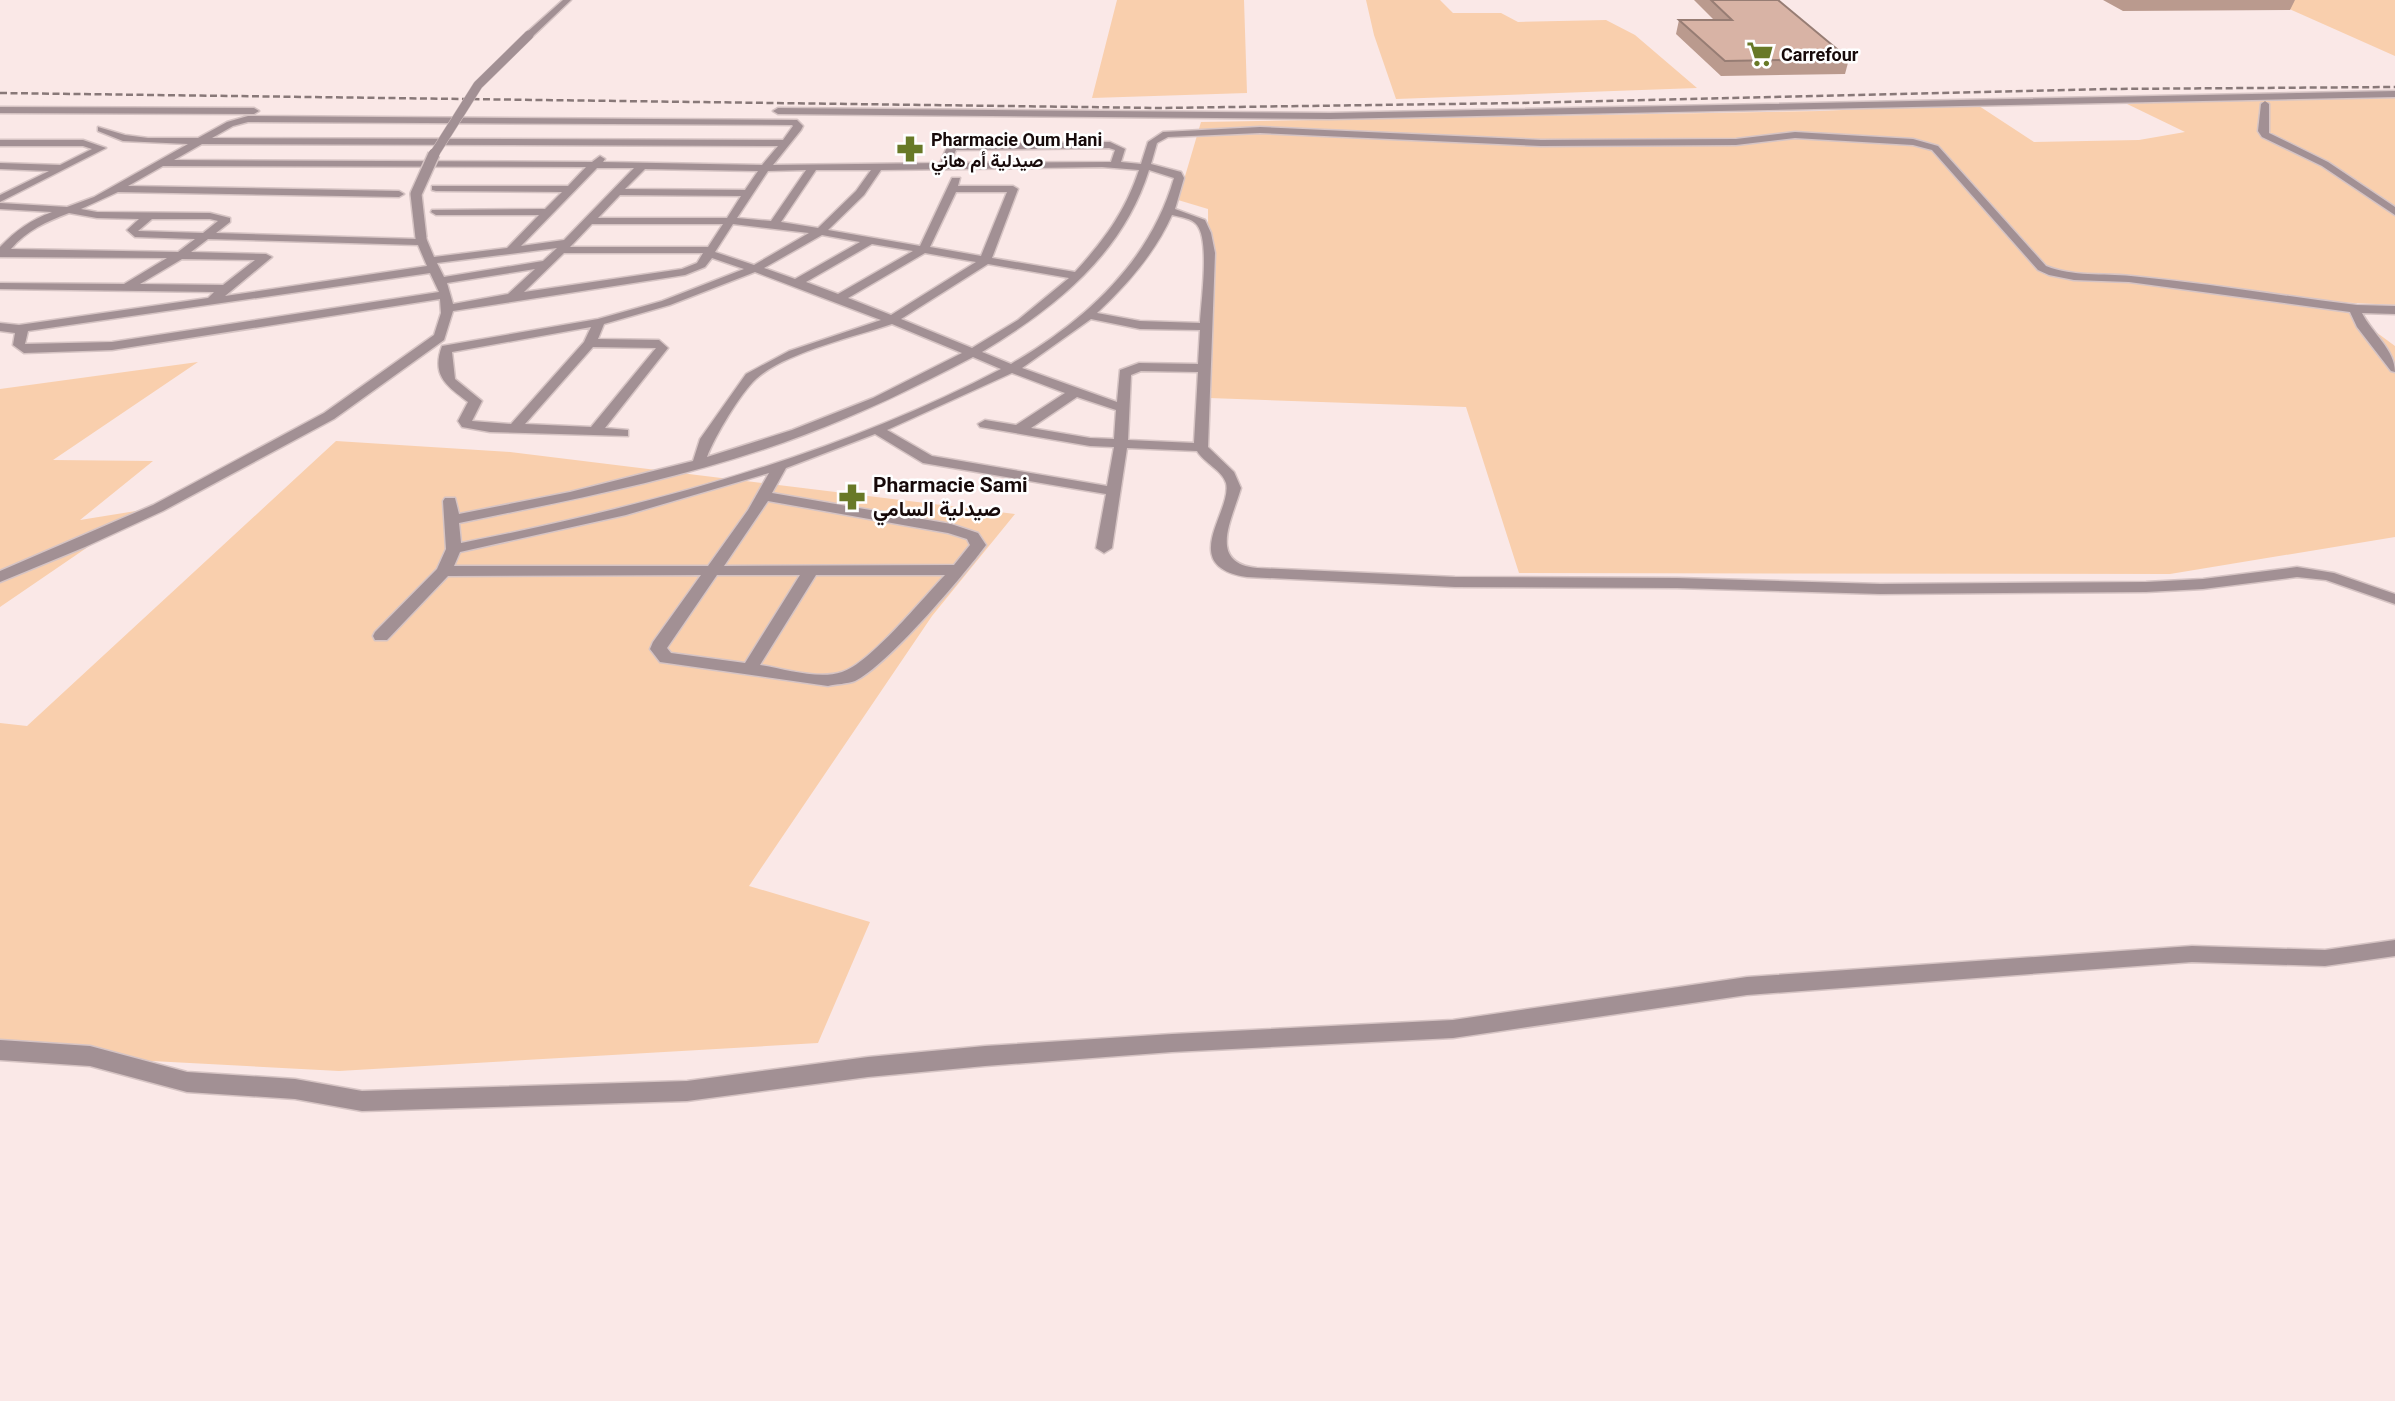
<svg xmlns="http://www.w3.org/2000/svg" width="2395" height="1401" font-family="Roboto,Vazirmatn,sans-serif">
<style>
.green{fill:#f9cfad}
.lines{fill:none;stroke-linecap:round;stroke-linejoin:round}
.street-casing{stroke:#d6c4c4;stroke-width:3}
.street{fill:#a29094;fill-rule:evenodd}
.rail{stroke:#887878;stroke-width:2.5;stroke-dasharray:7 3.5;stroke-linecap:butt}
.street-bridge-far1-casing{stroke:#d6c4c4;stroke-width:10;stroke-linecap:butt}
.street-bridge-casing{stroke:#d6c4c4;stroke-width:14;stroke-linecap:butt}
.street-bridge-far1{stroke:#a29094;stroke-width:9}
.street-bridge{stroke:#a29094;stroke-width:11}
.wall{fill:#ba9a8e}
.building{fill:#d8b3a5;stroke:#977d74;stroke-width:2}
.labels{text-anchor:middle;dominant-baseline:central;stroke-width:5;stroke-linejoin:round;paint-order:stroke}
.far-poi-label{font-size:18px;font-weight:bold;fill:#170a0a;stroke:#fff;text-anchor:start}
.poi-label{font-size:21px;font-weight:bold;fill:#170a0a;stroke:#fff;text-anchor:start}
</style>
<rect width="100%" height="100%" fill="#fae8e7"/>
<path class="green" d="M 1117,0 L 1244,0 L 1247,93 L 1092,98 Z
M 1366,0 L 1440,0 L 1453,13 L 1501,13 L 1518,22 L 1606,20 L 1635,35 L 1697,88 L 1396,99 L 1374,35 Z
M 2269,0 L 2395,0 L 2395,56 Z
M 2395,98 L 2395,305 L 2335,302 L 2395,346 L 2395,537 L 2170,574 L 1519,573 L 1466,407 L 1209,398 L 1208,209 L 1178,200 L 1201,122 L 1820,111 L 1976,104 L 2034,142 L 2139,140 L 2185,132 L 2123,102 Z
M 198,362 L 53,460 L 153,461 L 80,520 L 142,510 L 0,607 L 0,389 Z
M 336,441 L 510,452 L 1015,514 L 932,616 L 749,886 L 870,922 L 818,1043 L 339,1071 L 0,1053 L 0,723 L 27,726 Z"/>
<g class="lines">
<g class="street-casing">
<path id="street" d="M 563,0 L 571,0 L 532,37 L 526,37 L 526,33 Z
M 2395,91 L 2395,97 L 1330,119 L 778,114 L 773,111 L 778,108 L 1330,113 Z
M 2265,101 L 2269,104 L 2269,133 L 2328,162 L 2395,207 L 2395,215 L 2322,166 L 2262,137 L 2258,131 L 2261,104 Z
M 0,107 L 254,108 L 259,111 L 254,114 L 0,113 Z
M 248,116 L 797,120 L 803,126 L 801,130 L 773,165 L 940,163 L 947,147 L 955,144 L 1110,142 L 1125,149 L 1121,162 L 1141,164 L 1148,142 L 1163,132 L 1260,127 L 1541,140 L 1736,139 L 1795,132 L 1913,139 L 1938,146 L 2046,266 C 2074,277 2102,273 2131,276 C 2207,283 2282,296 2357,305 L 2395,306 L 2395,314 L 2362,313 C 2372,333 2395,350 2395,372 L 2391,371 L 2357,327 L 2350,312 L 2129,282 L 2074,280 L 2049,275 L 2038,270 L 1932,150 L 1913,145 L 1795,138 L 1736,145 L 1541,146 L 1260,133 L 1168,137 L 1157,143 L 1151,164 L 1181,172 L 1184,178 L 1175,209 L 1205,220 L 1211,233 L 1215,253 L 1208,447 L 1234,472 L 1241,488 C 1232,520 1207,563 1257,568 L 1455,577 L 1677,578 L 1880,584 L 2146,582 L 2203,579 L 2297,567 L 2334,573 L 2395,594 L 2395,604 L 2326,580 L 2297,577 L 2203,589 L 2146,592 L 1880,594 L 1677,588 L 1455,587 L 1247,577 C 1176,566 1233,511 1226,483 C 1222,470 1204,463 1197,451 L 1127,448 L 1112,548 L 1104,553 L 1096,548 L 1106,494 L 923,463 L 875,434 L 786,468 L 772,493 L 951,524 L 978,533 L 986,545 C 964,575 886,667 855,681 C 847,684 836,684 828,686 L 660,662 L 650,649 L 653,642 L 701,575 L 448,576 L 387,640 L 375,640 L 373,636 L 375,632 L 437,569 L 446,549 L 443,501 L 445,498 L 455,498 L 459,514 L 570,492 L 693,461 L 700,439 L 746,374 L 789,351 L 881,320 L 755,272 L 670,305 L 604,324 L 598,339 L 659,340 L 668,348 L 605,428 L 628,430 L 628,436 L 490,432 L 462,427 L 458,421 L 468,402 C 447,386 431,376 442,346 L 598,319 L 662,301 L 744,269 L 712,258 L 705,267 L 685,275 L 453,311 L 444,340 L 334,419 L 163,511 L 85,547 L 0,582 L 0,571 L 153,505 L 324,413 L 434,335 L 441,313 L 440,299 L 112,350 L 24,353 L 13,345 L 15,333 L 0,331 L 0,323 L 19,325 L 208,298 L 214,292 L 0,289 L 0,283 L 124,284 L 167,258 L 0,257 L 0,247 C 16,230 31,220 52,212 L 0,209 L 0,203 L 67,207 L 94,197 L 188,144 L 123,141 L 98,131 L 98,127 L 125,135 L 148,138 L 198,138 L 227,122 ZM 248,122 L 792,125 L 793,126 L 783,140 L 212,138 L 233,126 ZM 202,144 L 778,146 L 762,165 L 603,162 L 605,159 L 600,156 L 592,162 L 174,160 ZM 1109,148 L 1115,150 L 1111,162 L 950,163 L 956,150 ZM 163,166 L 586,167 L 568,186 L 432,186 L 432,190 L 436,191 L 562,192 L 545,209 L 432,210 L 431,212 L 436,215 L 539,215 L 507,248 L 434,257 L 426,238 L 421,235 L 416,239 L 216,233 L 230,222 L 230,218 L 210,213 L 97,212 L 81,209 L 118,192 L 399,197 L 404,194 L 399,191 L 128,186 ZM 1102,167 L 1139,170 C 1125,212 1105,239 1075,272 L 992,258 L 1018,189 L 1013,186 L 958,186 L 960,178 L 952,178 L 920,246 L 828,230 L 864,195 L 881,170 ZM 597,168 L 634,168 L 564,240 L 521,246 ZM 645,169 L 758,171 L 745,190 L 625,189 ZM 806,170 L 771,221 L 737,218 L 768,171 ZM 816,170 L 871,170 L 856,191 L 818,228 L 781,222 ZM 1149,170 L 1174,178 C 1150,262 1085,321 1011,364 L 982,352 C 1055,308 1123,254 1149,170 ZM 956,192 L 1007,192 L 981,256 L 930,247 ZM 620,195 L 741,196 L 727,218 L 598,218 ZM 69,213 L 97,218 L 139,219 L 127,230 L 135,237 L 195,239 L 178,252 L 11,249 C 27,230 46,222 69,213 ZM 1172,215 C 1180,217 1192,218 1197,225 C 1210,241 1201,302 1200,323 L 1140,321 L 1097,313 C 1128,284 1155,253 1172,215 ZM 152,219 L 210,219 L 218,221 L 203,233 L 138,231 ZM 592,224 L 723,224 L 708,247 L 570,247 ZM 733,224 L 809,233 L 754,265 L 715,252 ZM 822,235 L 860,242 L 795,279 L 764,268 ZM 208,239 L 418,245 L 427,266 L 225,296 L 272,257 L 266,254 L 191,252 ZM 872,244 L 913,251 L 838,294 L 806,282 ZM 557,248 L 543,261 L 444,277 L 437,263 ZM 564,253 L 703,253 L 697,263 L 682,269 L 524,292 ZM 925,253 L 976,262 L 891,315 L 848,298 ZM 182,259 L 255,260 L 223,285 L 140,284 ZM 988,264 L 1069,278 L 1018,320 L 972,348 L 901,319 ZM 535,269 L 508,294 L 453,304 L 447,283 ZM 430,273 L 439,292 L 112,342 L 25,344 L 28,331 ZM 1091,319 L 1140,329 L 1200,330 L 1198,364 L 1139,363 L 1120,370 L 1117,402 L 1022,368 ZM 892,324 L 962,353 L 873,398 L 792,430 L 707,457 C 715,436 740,394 756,379 C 784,353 854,337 892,324 ZM 591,327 L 584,342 L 511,424 L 472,421 L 482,401 L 455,379 L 452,352 ZM 593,347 L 656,348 L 591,427 L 525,424 ZM 973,357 L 1001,369 C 836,456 644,507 461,543 L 459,523 C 575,499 693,477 804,435 C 863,413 918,386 973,357 ZM 1141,371 L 1198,372 L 1194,443 L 1128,440 L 1131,375 ZM 1012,373 L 1065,393 L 1016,425 L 985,420 L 978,424 L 980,427 L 1090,446 L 1114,447 L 1107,486 L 932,456 L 887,430 ZM 1077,397 L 1116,410 L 1114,439 L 1090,438 L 1031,428 ZM 769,473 L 748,510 L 708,566 L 454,566 L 460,552 L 626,515 ZM 768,501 L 948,533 L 967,539 L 970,545 L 954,565 L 724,566 ZM 717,575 L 800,575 L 745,663 L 671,653 L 667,648 ZM 816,575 L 945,575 C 923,598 869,664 842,672 C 818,680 785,669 760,665 Z
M 0,140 L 83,140 L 106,148 L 0,202 L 0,195 L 49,171 L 0,169 L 0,163 L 60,165 L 92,149 L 83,146 L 0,146 Z
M 2395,940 L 2395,956 L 2325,966 L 2192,962 L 1747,995 L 1453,1038 L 1172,1052 L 985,1066 L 868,1077 L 687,1101 L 362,1111 L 295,1099 L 187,1092 L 90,1066 L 0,1060 L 0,1040 L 90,1046 L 187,1072 L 295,1079 L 362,1091 L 687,1081 L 868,1057 L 985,1046 L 1172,1034 L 1453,1020 L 1747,977 L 2192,946 L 2325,950 Z"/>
</g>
<use href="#street" class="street"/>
<path class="rail" d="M 0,93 L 1160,108 L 1519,103 L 2108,89 L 2395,87"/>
<g class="street-bridge-far1-casing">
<path id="street-bridge-far1" d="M 433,156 L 478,85 L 529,35"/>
</g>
<g class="street-bridge-casing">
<path id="street-bridge" d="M 421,238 L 416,194 L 434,154"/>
</g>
<use href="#street-bridge-far1" class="street-bridge-far1"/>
<use href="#street-bridge" class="street-bridge"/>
</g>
<path class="wall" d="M 1694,0 L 1778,0 L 1849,59 L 1845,74 L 1721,76 L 1676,34 L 1679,20 L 1714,20 Z
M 2103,0 L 2295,0 L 2290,10 L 2123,11 Z"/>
<path class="building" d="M 1711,0 L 1778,0 L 1849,59 L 1725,61 L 1679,20 L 1732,20 Z"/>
<defs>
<g id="supermarket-bare" transform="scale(2.1)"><path d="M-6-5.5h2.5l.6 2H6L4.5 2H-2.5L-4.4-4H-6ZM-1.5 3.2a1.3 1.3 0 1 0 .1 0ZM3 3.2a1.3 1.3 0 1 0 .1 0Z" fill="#687927" stroke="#fff" stroke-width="2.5" paint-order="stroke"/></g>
<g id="pharmacy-bare" transform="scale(2.1)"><path d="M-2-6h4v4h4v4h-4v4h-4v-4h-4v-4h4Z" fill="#687927" stroke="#fff" stroke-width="2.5" paint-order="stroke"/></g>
</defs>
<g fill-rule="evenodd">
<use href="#supermarket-bare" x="1760" y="54"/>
<use href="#pharmacy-bare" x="910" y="149"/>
<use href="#pharmacy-bare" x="852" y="497"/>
</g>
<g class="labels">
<g class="far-poi-label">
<text x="1781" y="54">Carrefour</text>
<text x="931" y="139">Pharmacie Oum Hani<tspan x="931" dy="21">صيدلية أم هاني</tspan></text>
</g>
<g class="poi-label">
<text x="873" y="485">Pharmacie Sami<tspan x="873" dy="24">صيدلية السامي</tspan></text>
</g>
</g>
</svg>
